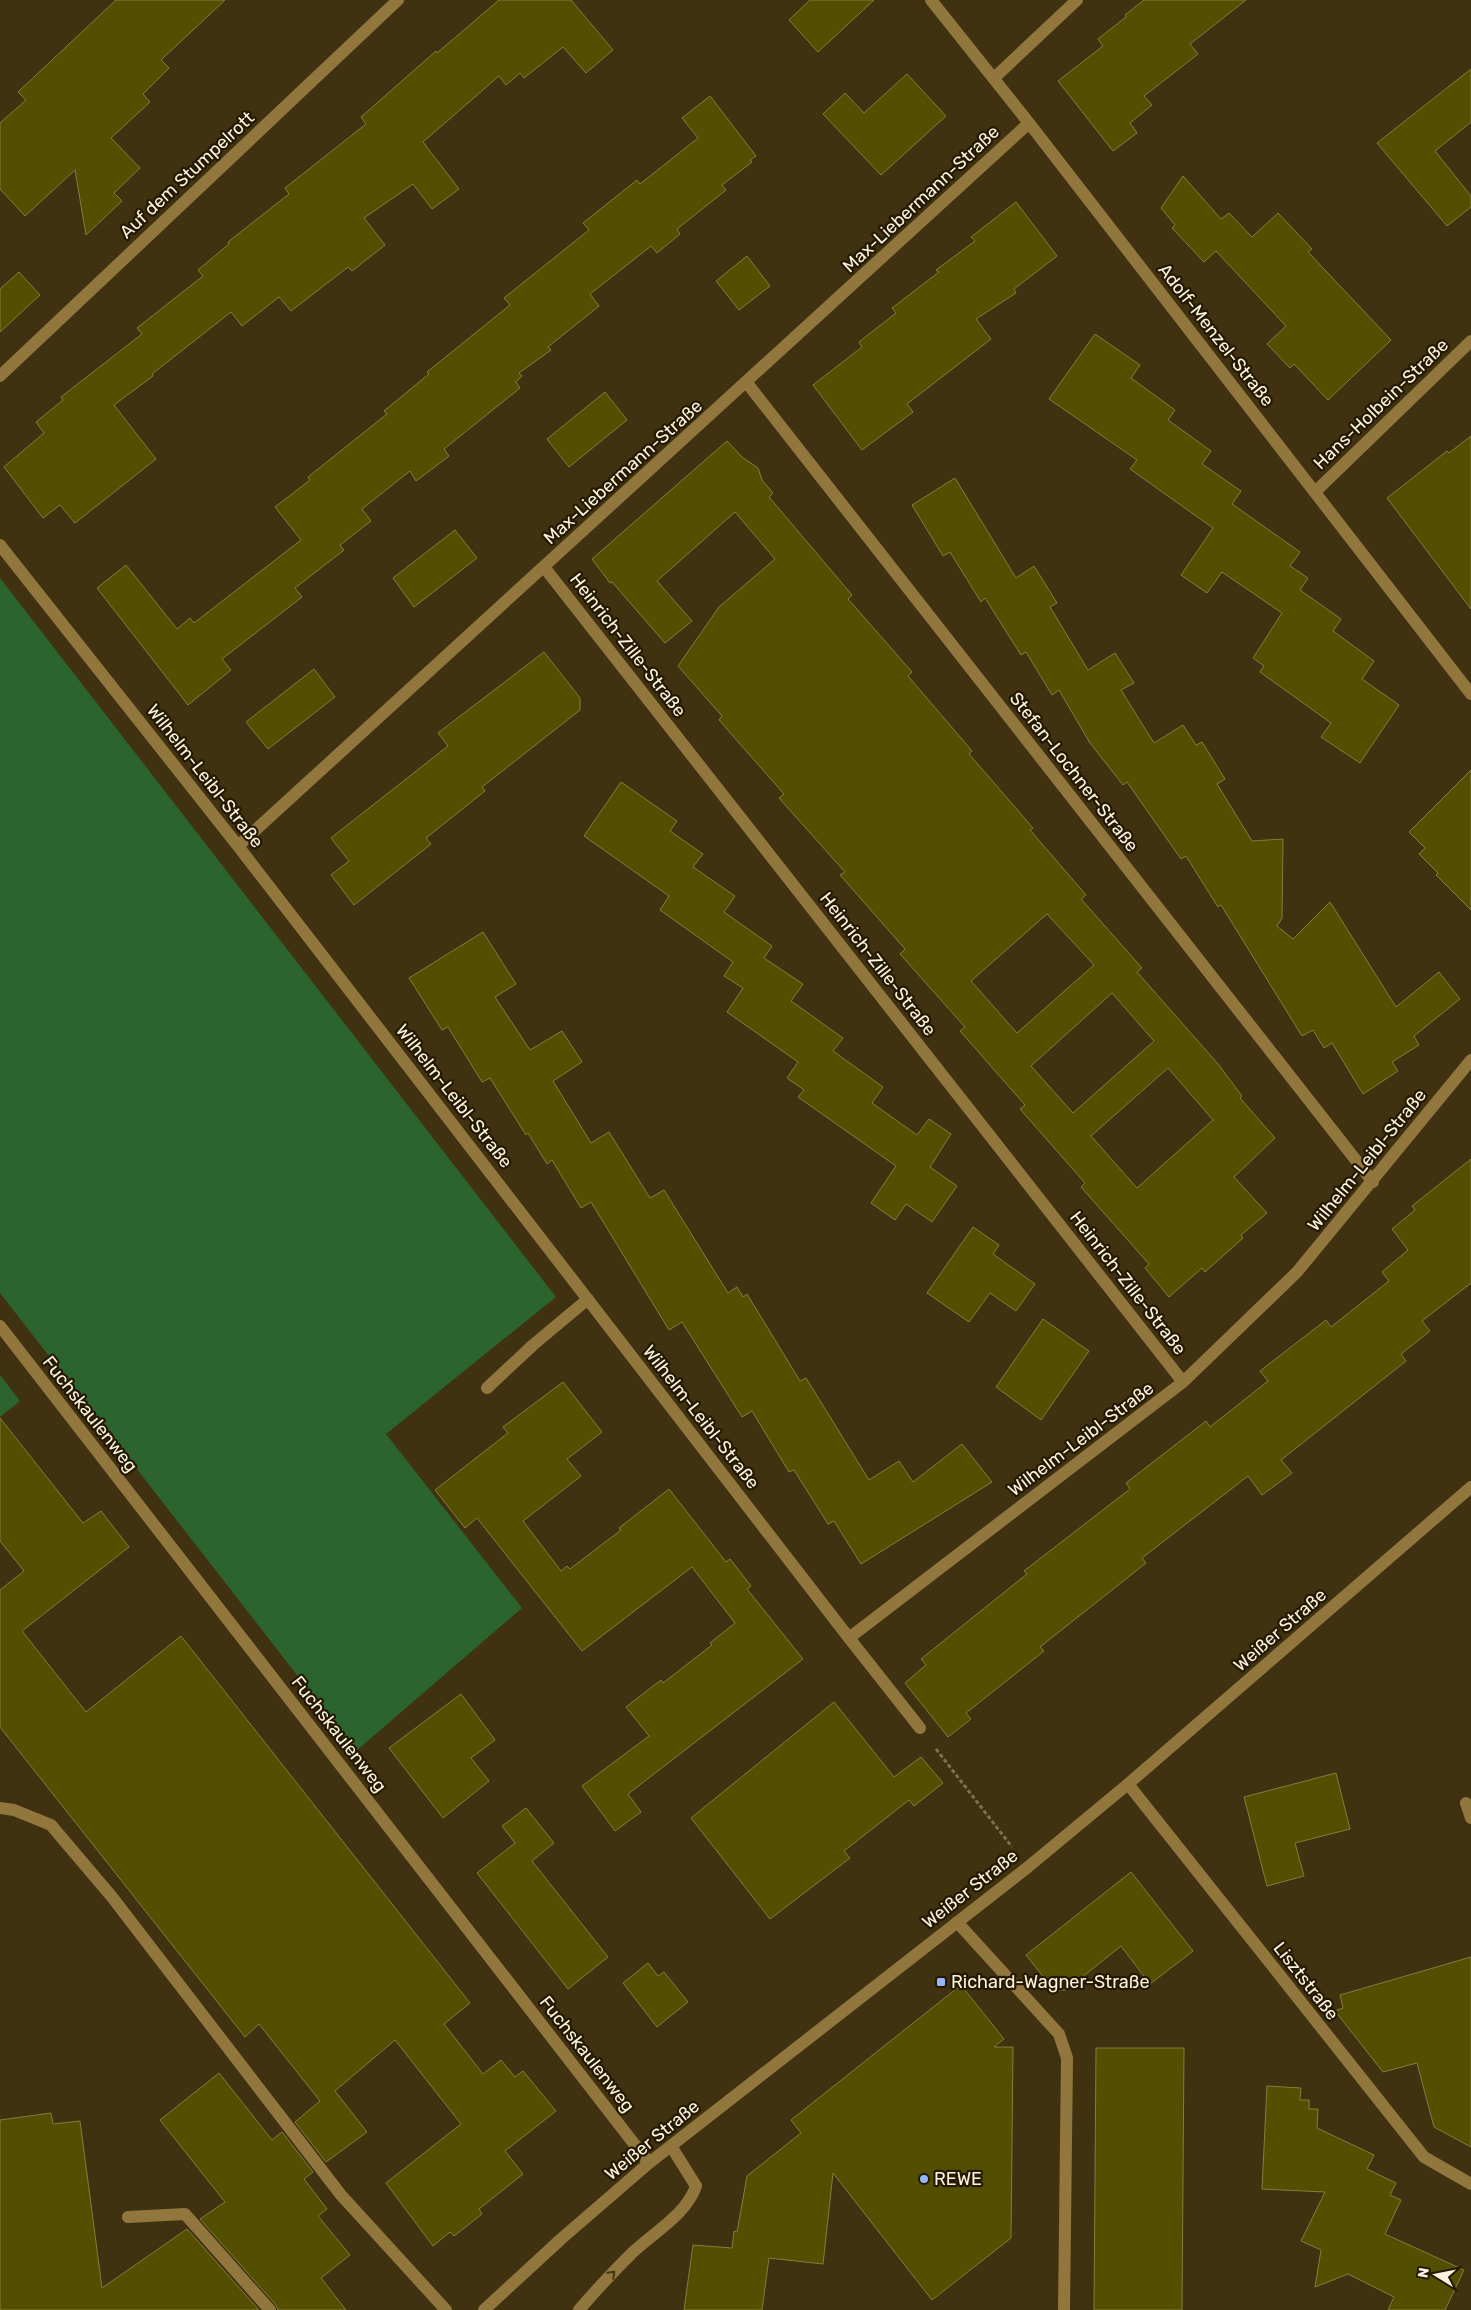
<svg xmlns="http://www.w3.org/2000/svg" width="1471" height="2310" font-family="Rubik,sans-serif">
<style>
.green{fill:#2b642e}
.building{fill:#534e00;stroke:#837e3c;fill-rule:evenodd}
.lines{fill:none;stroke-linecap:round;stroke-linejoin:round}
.path{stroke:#7c6f52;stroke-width:3;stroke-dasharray:4 2.5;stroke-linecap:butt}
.minor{stroke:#91773e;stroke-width:12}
.oneway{stroke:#453513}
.poi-dot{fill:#95b6fd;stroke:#241901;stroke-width:2}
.labels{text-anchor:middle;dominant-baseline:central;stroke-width:4.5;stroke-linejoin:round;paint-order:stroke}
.street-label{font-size:18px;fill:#fdf4e1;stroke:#241901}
.poi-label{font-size:18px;fill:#fdf4e1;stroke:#241901;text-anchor:start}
</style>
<rect width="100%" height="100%" fill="#403110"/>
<path class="green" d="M 0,578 L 556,1297 L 386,1434 L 522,1608 L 356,1751 L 0,1293 Z
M 0,1375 L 20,1401 L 0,1417 Z"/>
<path class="building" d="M 116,0 L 225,0 L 161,60 L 169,68 L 143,94 L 150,102 L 111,138 L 140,168 L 114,193 L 122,201 L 86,235 L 75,170 L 25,216 L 0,189 L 0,123 L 26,100 L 18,92 Z
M 499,0 L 571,0 L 613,50 L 586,73 L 563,47 L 524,78 L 520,73 L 506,85 L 499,76 L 423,142 L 459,189 L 432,209 L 413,184 L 364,218 L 385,245 L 352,271 L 348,267 L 291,311 L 279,297 L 242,326 L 231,312 L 152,374 L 153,376 L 114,405 L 156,459 L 75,523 L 60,505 L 43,518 L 4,467 L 44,433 L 36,422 L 63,400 L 61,397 L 142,334 L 137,328 L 203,276 L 198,270 L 229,244 L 228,242 L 289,194 L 285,188 L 366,124 L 361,117 L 436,51 L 437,53 Z
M 810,0 L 874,0 L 818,52 L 789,20 Z
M 1144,0 L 1246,0 L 1190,44 L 1198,54 L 1144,96 L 1152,105 L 1130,123 L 1137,133 L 1113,151 L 1058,81 L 1103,46 L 1098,39 L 1126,17 L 1125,15 Z
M 1471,69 L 1471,122 L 1435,151 L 1471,196 L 1471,207 L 1447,226 L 1377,143 Z
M 907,74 L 946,116 L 881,175 L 823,114 L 845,93 L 864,113 Z
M 710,96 L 756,156 L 750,160 L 752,162 L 722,185 L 726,190 L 677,229 L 680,234 L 657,253 L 651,246 L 590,294 L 599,306 L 548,347 L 551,350 L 519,373 L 522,376 L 516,382 L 520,388 L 444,449 L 449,456 L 416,481 L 410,471 L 362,509 L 371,521 L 340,545 L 344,550 L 295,588 L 302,597 L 222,659 L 231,670 L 188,705 L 97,588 L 126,565 L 177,629 L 190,618 L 194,623 L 301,540 L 275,507 L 310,480 L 308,477 L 387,414 L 384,411 L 429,374 L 427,372 L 510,305 L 504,298 L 589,230 L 583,223 L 637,180 L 640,184 L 698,138 L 682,118 Z
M 1183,176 L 1221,219 L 1229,213 L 1252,237 L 1278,213 L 1312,249 L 1308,252 L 1391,340 L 1328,400 L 1294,364 L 1290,368 L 1267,344 L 1286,326 L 1216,251 L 1204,262 L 1172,228 L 1175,225 L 1161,208 Z
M 1016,202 L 1057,256 L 1014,289 L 1016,293 L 976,319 L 991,339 L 907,404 L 913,412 L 862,450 L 813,385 L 862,347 L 859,342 L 896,313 L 892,308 L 939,272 L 936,270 L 975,241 L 971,237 Z
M 747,256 L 770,286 L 739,310 L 716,281 Z
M 19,272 L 40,295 L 0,332 L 0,289 Z
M 1095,334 L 1140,365 L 1131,378 L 1175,410 L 1168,420 L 1211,451 L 1202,464 L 1241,491 L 1232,504 L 1300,552 L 1290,566 L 1308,578 L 1300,590 L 1341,619 L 1333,631 L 1374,661 L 1362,679 L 1399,705 L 1360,763 L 1321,737 L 1331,723 L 1260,672 L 1264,666 L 1253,658 L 1282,613 L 1222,572 L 1207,593 L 1181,575 L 1213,528 L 1130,469 L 1137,460 L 1049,399 Z
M 605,392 L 627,420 L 569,467 L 547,439 Z
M 1471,436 L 1471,609 L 1387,498 L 1447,451 L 1449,453 Z
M 727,441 L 742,457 L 758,468 L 762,480 L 773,493 L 769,497 L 852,595 L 848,599 L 912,672 L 908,676 L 972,751 L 969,754 L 1033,828 L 1030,830 L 1086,895 L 1081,899 L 1142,968 L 1137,972 L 1218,1064 L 1242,1096 L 1240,1098 L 1275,1138 L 1234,1177 L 1267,1213 L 1241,1235 L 1243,1238 L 1205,1272 L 1202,1268 L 1169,1297 L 1145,1268 L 1149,1264 L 1081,1187 L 1085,1183 L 1020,1109 L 1025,1105 L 960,1031 L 965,1027 L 900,954 L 905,949 L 840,875 L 845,872 L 779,798 L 784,794 L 719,720 L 722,716 L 678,666 L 719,607 L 775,559 L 735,512 L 657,581 L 692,621 L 665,643 L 612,582 L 610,583 L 592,559 ZM 1047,914 L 1094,965 L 1017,1033 L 971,981 ZM 1112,993 L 1154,1041 L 1073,1113 L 1031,1066 ZM 1168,1068 L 1213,1120 L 1137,1188 L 1091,1136 Z
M 955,478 L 1016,578 L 1034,566 L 1057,603 L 1050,607 L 1088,670 L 1115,653 L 1134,683 L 1121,690 L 1154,743 L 1183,725 L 1196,745 L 1202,742 L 1225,779 L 1217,784 L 1252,841 L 1283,839 L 1282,918 L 1277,926 L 1293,939 L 1330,902 L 1396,1007 L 1439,972 L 1460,999 L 1414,1036 L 1419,1045 L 1392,1062 L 1398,1071 L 1363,1094 L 1332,1043 L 1324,1048 L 1313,1030 L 1302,1036 L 1221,905 L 1218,907 L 1186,856 L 1181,859 L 1127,782 L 1123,785 L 1090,743 L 1059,690 L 1052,695 L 1026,652 L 1021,655 L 985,598 L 981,602 L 950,552 L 943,556 L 912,505 Z
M 455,530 L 477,558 L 414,607 L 393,578 Z
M 544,652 L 580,698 L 580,710 L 482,787 L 485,791 L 426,838 L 431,844 L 354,905 L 331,875 L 349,861 L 331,838 L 448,746 L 438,733 Z
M 314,669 L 335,697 L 268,749 L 246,722 Z
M 1471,770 L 1471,910 L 1436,875 L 1438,873 L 1419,854 L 1425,848 L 1409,832 Z
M 621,782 L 677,821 L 670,831 L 703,854 L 693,867 L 735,896 L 724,912 L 772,946 L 764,958 L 803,984 L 791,1001 L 843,1038 L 833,1051 L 883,1087 L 872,1103 L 917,1135 L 929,1119 L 951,1134 L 930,1167 L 957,1186 L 932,1222 L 906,1204 L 895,1220 L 871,1203 L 896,1166 L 798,1097 L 804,1090 L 787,1078 L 798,1062 L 727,1012 L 743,988 L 724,976 L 733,962 L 660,910 L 669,896 L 584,836 Z
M 483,932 L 516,984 L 495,997 L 530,1050 L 562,1031 L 582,1062 L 553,1081 L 591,1143 L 609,1132 L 650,1198 L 664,1190 L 728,1293 L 737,1287 L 743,1297 L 747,1294 L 800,1381 L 806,1378 L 869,1480 L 899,1461 L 913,1482 L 962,1444 L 992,1482 L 861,1564 L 834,1521 L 828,1524 L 794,1470 L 789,1472 L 752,1411 L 742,1417 L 682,1322 L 669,1330 L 591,1202 L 581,1208 L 552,1160 L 547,1164 L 528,1133 L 526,1135 L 490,1078 L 482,1082 L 448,1027 L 442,1030 L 409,978 Z
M 1471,1159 L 1471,1283 L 1422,1321 L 1430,1331 L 1401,1354 L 1406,1361 L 1281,1460 L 1292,1473 L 1262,1495 L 1248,1476 L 1142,1558 L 1146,1563 L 1040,1647 L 1044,1651 L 966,1713 L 971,1719 L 948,1737 L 905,1683 L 926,1665 L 921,1659 L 1027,1574 L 1024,1571 L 1130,1489 L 1126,1483 L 1206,1421 L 1210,1427 L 1268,1381 L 1260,1371 L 1326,1320 L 1331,1327 L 1389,1281 L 1382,1272 L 1408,1250 L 1392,1229 L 1415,1210 L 1412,1206 Z
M 973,1227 L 999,1245 L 993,1254 L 1035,1284 L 1016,1311 L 990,1293 L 969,1322 L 927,1293 Z
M 1043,1319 L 1089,1351 L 1041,1420 L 996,1387 Z
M 563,1382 L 602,1432 L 567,1459 L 581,1476 L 523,1521 L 561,1571 L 567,1566 L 570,1569 L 621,1530 L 619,1528 L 669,1489 L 726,1562 L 730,1559 L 751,1586 L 747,1589 L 803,1659 L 628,1794 L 641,1812 L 615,1831 L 582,1786 L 649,1736 L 626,1707 L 661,1680 L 663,1683 L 712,1645 L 710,1643 L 735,1623 L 692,1567 L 582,1651 L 477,1518 L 465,1528 L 435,1490 L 508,1433 L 503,1427 Z
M 0,1418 L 83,1523 L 101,1511 L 129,1547 L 22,1631 L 86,1712 L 181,1636 L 470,2003 L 444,2024 L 483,2074 L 501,2060 L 515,2077 L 523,2071 L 556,2111 L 505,2151 L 523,2174 L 479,2209 L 482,2214 L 454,2236 L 450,2232 L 433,2246 L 386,2183 L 461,2124 L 395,2040 L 335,2091 L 367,2132 L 326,2162 L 295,2122 L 320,2101 L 259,2024 L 245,2037 L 0,1727 L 0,1590 L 24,1571 L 0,1541 Z
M 461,1694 L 495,1740 L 471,1758 L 489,1781 L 443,1818 L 389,1748 Z
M 834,1702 L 894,1777 L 921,1757 L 943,1783 L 914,1806 L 909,1800 L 881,1822 L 844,1851 L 850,1858 L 770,1919 L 691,1818 Z
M 1336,1773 L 1350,1829 L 1295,1843 L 1304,1876 L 1267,1886 L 1244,1797 Z
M 526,1808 L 554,1843 L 532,1861 L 608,1957 L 568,1989 L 477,1873 L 515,1843 L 502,1826 Z
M 1131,1872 L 1193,1951 L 1150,1984 L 1121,1946 L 1066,1990 L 1054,1990 L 1026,1955 Z
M 1471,1957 L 1471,2147 L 1434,2127 L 1417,2063 L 1383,2072 L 1335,2011 L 1343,2008 L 1340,1995 Z
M 648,1963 L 658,1976 L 664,1972 L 688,2002 L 657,2027 L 623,1983 Z
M 961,1985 L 1004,2039 L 994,2047 L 1013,2047 L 1011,2238 L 932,2300 L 833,2173 L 823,2264 L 769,2258 L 762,2310 L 684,2310 L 693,2245 L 732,2248 L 734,2231 L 737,2232 L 747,2176 L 801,2133 L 791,2120 Z
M 1096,2048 L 1184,2048 L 1182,2310 L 1094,2310 Z
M 219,2073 L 272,2140 L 282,2132 L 313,2172 L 304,2179 L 327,2209 L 318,2216 L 350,2255 L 321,2278 L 346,2310 L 278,2310 L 276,2305 L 200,2219 L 225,2202 L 160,2120 Z
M 1267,2086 L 1301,2088 L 1300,2100 L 1309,2100 L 1309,2109 L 1318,2109 L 1317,2128 L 1374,2155 L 1367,2169 L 1396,2183 L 1390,2195 L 1401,2200 L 1385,2234 L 1464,2270 L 1445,2310 L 1388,2310 L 1394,2297 L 1348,2274 L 1315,2287 L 1321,2250 L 1301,2241 L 1325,2192 L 1262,2189 Z
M 51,2113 L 53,2124 L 80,2121 L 102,2288 L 187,2229 L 259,2310 L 0,2310 L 0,2120 Z"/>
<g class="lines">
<path class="path" d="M 936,1749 L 1012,1847"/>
<path class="minor" d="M 931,0 L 1029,123 L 1471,694
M 994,78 L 1077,0
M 0,376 L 398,0
M 747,383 L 1373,1182
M 1315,492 L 1471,341
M 0,545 L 238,846 L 849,1638 L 1183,1382 L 1297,1272 L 1471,1060
M 544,567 L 1183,1382
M 238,846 L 1029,123
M 0,1326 L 649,2163
M 487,1388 L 533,1345 L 588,1299
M 849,1638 L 920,1728
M 1128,1784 L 1424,2157 L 1471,2184
M 1466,1803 L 1471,1818
M 0,1808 L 14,1810 L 51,1825 L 112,1897 L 341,2195 L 446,2310
M 957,1922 L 1059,2034 L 1067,2058 L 1064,2310
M 128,2217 L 185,2214 L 270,2310
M 484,2310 L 561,2239 L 649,2163 L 1028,1867 L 1128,1784 L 1471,1487
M 579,2310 C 596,2290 614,2271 632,2253 C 653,2233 687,2214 696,2186 L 671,2146"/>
</g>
<defs><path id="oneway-chevron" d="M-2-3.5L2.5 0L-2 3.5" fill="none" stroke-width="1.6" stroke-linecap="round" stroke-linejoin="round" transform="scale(1.25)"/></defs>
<use class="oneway" href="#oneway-chevron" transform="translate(612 2274) rotate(-45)"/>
<g class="poi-dot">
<rect x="936" y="1977" width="10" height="10" rx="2.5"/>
<circle cx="924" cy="2179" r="5"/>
</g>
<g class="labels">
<g class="street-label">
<text transform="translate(187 175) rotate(-43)">Auf dem Stumpelrott</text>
<text transform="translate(921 199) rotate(-43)">Max-Liebermann-Straße</text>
<text transform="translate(1216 335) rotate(52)">Adolf-Menzel-Straße</text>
<text transform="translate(1381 404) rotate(-44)">Hans-Holbein-Straße</text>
<text transform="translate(623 472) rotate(-42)">Max-Liebermann-Straße</text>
<text transform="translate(628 645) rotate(52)">Heinrich-Zille-Straße</text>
<text transform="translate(1074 772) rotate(52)">Stefan-Lochner-Straße</text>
<text transform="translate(205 776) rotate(52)">Wilhelm-Leibl-Straße</text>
<text transform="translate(878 964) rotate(52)">Heinrich-Zille-Straße</text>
<text transform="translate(454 1096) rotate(52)">Wilhelm-Leibl-Straße</text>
<text transform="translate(1367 1160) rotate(-51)">Wilhelm-Leibl-Straße</text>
<text transform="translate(1128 1283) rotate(52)">Heinrich-Zille-Straße</text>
<text transform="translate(90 1414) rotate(52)">Fuchskaulenweg</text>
<text transform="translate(701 1417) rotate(52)">Wilhelm-Leibl-Straße</text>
<text transform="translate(1081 1439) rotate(-37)">Wilhelm-Leibl-Straße</text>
<text transform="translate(1280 1630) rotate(-41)">Weißer Straße</text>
<text transform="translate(339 1734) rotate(52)">Fuchskaulenweg</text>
<text transform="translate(970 1889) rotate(-38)">Weißer Straße</text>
<text transform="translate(1306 1981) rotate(52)">Lisztstraße</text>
<text transform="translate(587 2054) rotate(52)">Fuchskaulenweg</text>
<text transform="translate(652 2140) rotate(-39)">Weißer Straße</text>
</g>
<g class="poi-label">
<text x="951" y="1982">Richard-Wagner-Straße</text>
<text x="934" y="2179">REWE</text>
</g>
</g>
<g transform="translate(1436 2275) rotate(280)" stroke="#241901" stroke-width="4" paint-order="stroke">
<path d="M0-4L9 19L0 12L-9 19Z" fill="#fdf4e1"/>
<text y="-8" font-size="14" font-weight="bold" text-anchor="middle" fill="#fdf4e1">N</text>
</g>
</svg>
